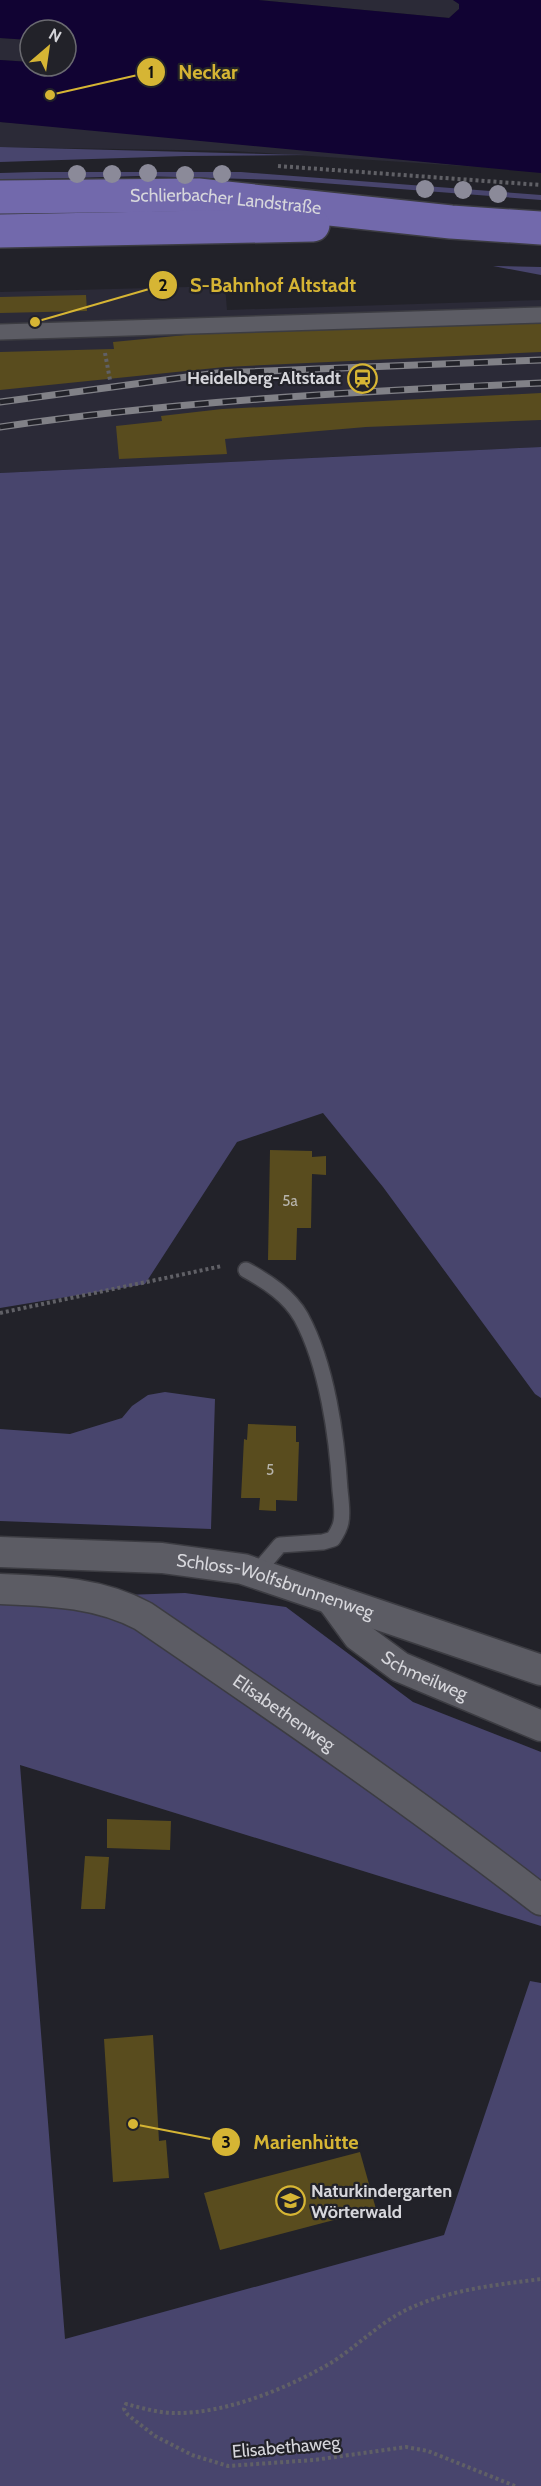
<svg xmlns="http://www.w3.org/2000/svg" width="541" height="2486" font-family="Cabin,sans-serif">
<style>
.built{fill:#2b2a37}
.green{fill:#48456d}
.water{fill:#110333}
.building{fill:#594c1e}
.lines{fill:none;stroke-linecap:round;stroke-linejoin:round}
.service-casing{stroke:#3c3c42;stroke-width:18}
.minor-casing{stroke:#3c3c42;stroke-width:33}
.primary-casing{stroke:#3c3c42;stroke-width:36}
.path{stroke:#606066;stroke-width:4;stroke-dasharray:3 3;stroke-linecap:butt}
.service{stroke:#5c5c64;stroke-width:15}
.minor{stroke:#5c5c64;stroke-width:30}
.primary{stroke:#7269ac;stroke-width:33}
.rail-casing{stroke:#818187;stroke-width:7}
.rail{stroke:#222229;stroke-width:4.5;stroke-dasharray:14;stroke-linecap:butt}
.tree{fill:#8b8a99}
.labels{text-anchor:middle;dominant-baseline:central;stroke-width:4.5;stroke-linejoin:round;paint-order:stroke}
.number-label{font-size:15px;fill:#b7b4ac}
.street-label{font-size:18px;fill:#d6d6db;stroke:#222229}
.poi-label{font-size:18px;font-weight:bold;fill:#d6d6db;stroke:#222229;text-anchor:end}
.leader{fill:none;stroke:#d6b534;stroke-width:2}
.callout-dot{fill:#d6b534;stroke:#222229;stroke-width:2}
.mark-label{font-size:18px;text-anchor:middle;font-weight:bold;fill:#111}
.callout-label{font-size:20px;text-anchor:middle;font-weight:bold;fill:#d6b534;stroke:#222229;stroke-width:4.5;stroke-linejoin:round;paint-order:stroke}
</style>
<rect width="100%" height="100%" fill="#222229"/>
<g class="built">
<polygon points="258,0 453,0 459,4 459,9 449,18"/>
<polygon points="0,38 30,40 30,62 0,60"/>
<polygon points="0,122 87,128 479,167 233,151 0,147"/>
<polygon points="225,286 227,310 541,300 541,447 0,473 0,292"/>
</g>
<g class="green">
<polygon points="0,147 306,155 185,156 0,162"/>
<polygon points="35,172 241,172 541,195 541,200 283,180 140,176 0,180 0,173"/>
<polygon points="493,266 541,267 541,275"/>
<polygon points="541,447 541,1398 535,1394 383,1187 323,1113 237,1142 145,1284 0,1308 0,473"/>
<polygon points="165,1392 215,1399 211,1529 0,1521 0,1429 70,1434 122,1418 132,1406 148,1395"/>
<polygon points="185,1593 286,1607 413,1702 541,1752 541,1926 20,1765 65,2339 444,2235 530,1981 541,1983 541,2486 0,2486 0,1599"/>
</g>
<polygon class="water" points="0,0 258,0 449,18 459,9 459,4 453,0 541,0 541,173 0,122 0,60 30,62 30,66 66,66 73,53 66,45 66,30 30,30 30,40 0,38"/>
<g class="building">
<polygon points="86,295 87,311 0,313 0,297"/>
<polygon points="541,321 541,352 225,367 0,390 0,352 114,349 113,342 217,332"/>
<polygon points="541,393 541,420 366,427 225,439 227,454 119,459 116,426 162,421 161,416 222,409"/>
<polygon points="270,1150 312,1151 312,1157 326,1156 326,1175 312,1174 311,1228 297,1228 296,1260 268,1260"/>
<polygon points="248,1424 296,1426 296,1442 299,1442 297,1501 276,1500 276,1511 259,1510 260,1498 241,1498 244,1439 247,1440"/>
<polygon points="107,1819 171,1821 170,1850 107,1848"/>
<polygon points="85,1856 109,1857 105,1909 81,1909"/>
<polygon points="153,2035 159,2141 166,2140 169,2178 113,2182 104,2039"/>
<polygon points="360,2152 376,2209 220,2250 204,2193"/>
</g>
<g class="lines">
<defs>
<g id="service">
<polyline points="0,332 541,315"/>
<path d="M246,1270C268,1282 289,1296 301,1317C327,1365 337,1437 340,1490C341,1500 343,1513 341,1522C340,1528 337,1533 333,1539L323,1542L280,1545L257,1572"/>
</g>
<g id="minor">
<path id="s1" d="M0,1552L162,1558L243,1569L541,1670"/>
<path id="s2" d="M0,1589C50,1591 98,1592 143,1616C278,1708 412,1800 541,1900"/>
<path id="s3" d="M331,1599L358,1636L400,1667L541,1726"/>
</g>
<g id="primary">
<path id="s4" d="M0,197L198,195L451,222L541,228"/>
<polyline points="0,231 313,225"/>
</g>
</defs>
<use href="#service" class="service-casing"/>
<use href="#minor" class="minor-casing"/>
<use href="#primary" class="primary-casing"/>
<g class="path">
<polyline points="278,166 541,185"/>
<polyline points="105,353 110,380"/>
<polyline points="0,1313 222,1266"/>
<path d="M515,2486L428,2451L406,2447L314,2460L228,2466L192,2455L155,2436L128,2415L124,2409L126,2404C142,2408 159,2413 175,2413C226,2414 291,2387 334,2361C358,2345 379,2324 404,2311C446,2290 495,2285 541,2279"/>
</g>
<use href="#service" class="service"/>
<use href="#minor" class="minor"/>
<use href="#primary" class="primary"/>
<defs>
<g id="rail">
<polyline points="0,402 217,373 541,360"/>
<path d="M0,427C180,401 360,391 541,383"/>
</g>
</defs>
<use href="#rail" class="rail-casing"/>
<use href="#rail" class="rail"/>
</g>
<g class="tree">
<circle cx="148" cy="173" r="9"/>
<circle cx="77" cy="174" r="9"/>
<circle cx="112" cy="174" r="9"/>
<circle cx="222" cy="174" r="9"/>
<circle cx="185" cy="175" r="9"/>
<circle cx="425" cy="189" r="9"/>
<circle cx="463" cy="190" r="9"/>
<circle cx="498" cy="194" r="9"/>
</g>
<defs>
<symbol id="station-ring" viewBox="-11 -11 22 22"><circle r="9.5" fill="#222229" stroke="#d6b534" stroke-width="1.5"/><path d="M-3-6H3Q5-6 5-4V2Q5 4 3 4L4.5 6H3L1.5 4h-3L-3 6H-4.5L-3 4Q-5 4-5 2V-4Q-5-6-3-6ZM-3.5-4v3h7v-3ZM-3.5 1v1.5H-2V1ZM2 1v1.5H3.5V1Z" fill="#d6b534"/></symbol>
<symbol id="school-ring" viewBox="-11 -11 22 22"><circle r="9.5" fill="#222229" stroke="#d6b534" stroke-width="1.5"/><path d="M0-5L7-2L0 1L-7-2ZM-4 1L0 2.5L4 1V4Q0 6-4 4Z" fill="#d6b534"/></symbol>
</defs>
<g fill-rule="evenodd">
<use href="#station-ring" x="346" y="362" width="33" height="33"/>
<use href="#school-ring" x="274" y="2184" width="33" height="33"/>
</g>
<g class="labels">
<g class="number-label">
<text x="290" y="1201">5a</text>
<text x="270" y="1470">5</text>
</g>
<g class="street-label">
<text stroke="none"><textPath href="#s4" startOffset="226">Schlierbacher Landstraße</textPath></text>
<text stroke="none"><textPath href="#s1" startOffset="279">Schloss-Wolfsbrunnenweg</textPath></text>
<text stroke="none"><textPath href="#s3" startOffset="124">Schmeilweg</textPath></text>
<text stroke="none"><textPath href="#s2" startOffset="318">Elisabethenweg</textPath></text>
<text transform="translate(286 2447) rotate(-5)">Elisabethaweg</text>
</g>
<g class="poi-label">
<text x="341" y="378">Heidelberg-Altstadt</text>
<text x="311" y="2191" text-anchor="start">Naturkindergarten<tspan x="311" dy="21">Wörterwald</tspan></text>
</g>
</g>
<path class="leader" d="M50 95L151 72M35 322L163 285M133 2124L226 2142"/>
<g class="callout-dot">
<circle cx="50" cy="95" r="6"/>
<circle cx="35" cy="322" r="6"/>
<circle cx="133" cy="2124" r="6"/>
<circle cx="151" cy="72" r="15"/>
<circle cx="163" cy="285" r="15"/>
<circle cx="226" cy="2142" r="15"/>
</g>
<g class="mark-label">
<text x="151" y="78">1</text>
<text x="163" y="291">2</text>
<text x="226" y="2148">3</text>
</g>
<g class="callout-label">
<text x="208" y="79">Neckar</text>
<text x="273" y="292">S-Bahnhof Altstadt</text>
<text x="306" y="2149">Marienhütte</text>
</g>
<g transform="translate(48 48) rotate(29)"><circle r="28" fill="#222229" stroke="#6a6a70" stroke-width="1.5"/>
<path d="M0-4.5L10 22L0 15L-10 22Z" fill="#d6b534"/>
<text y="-9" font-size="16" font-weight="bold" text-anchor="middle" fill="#d6d6db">N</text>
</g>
</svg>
